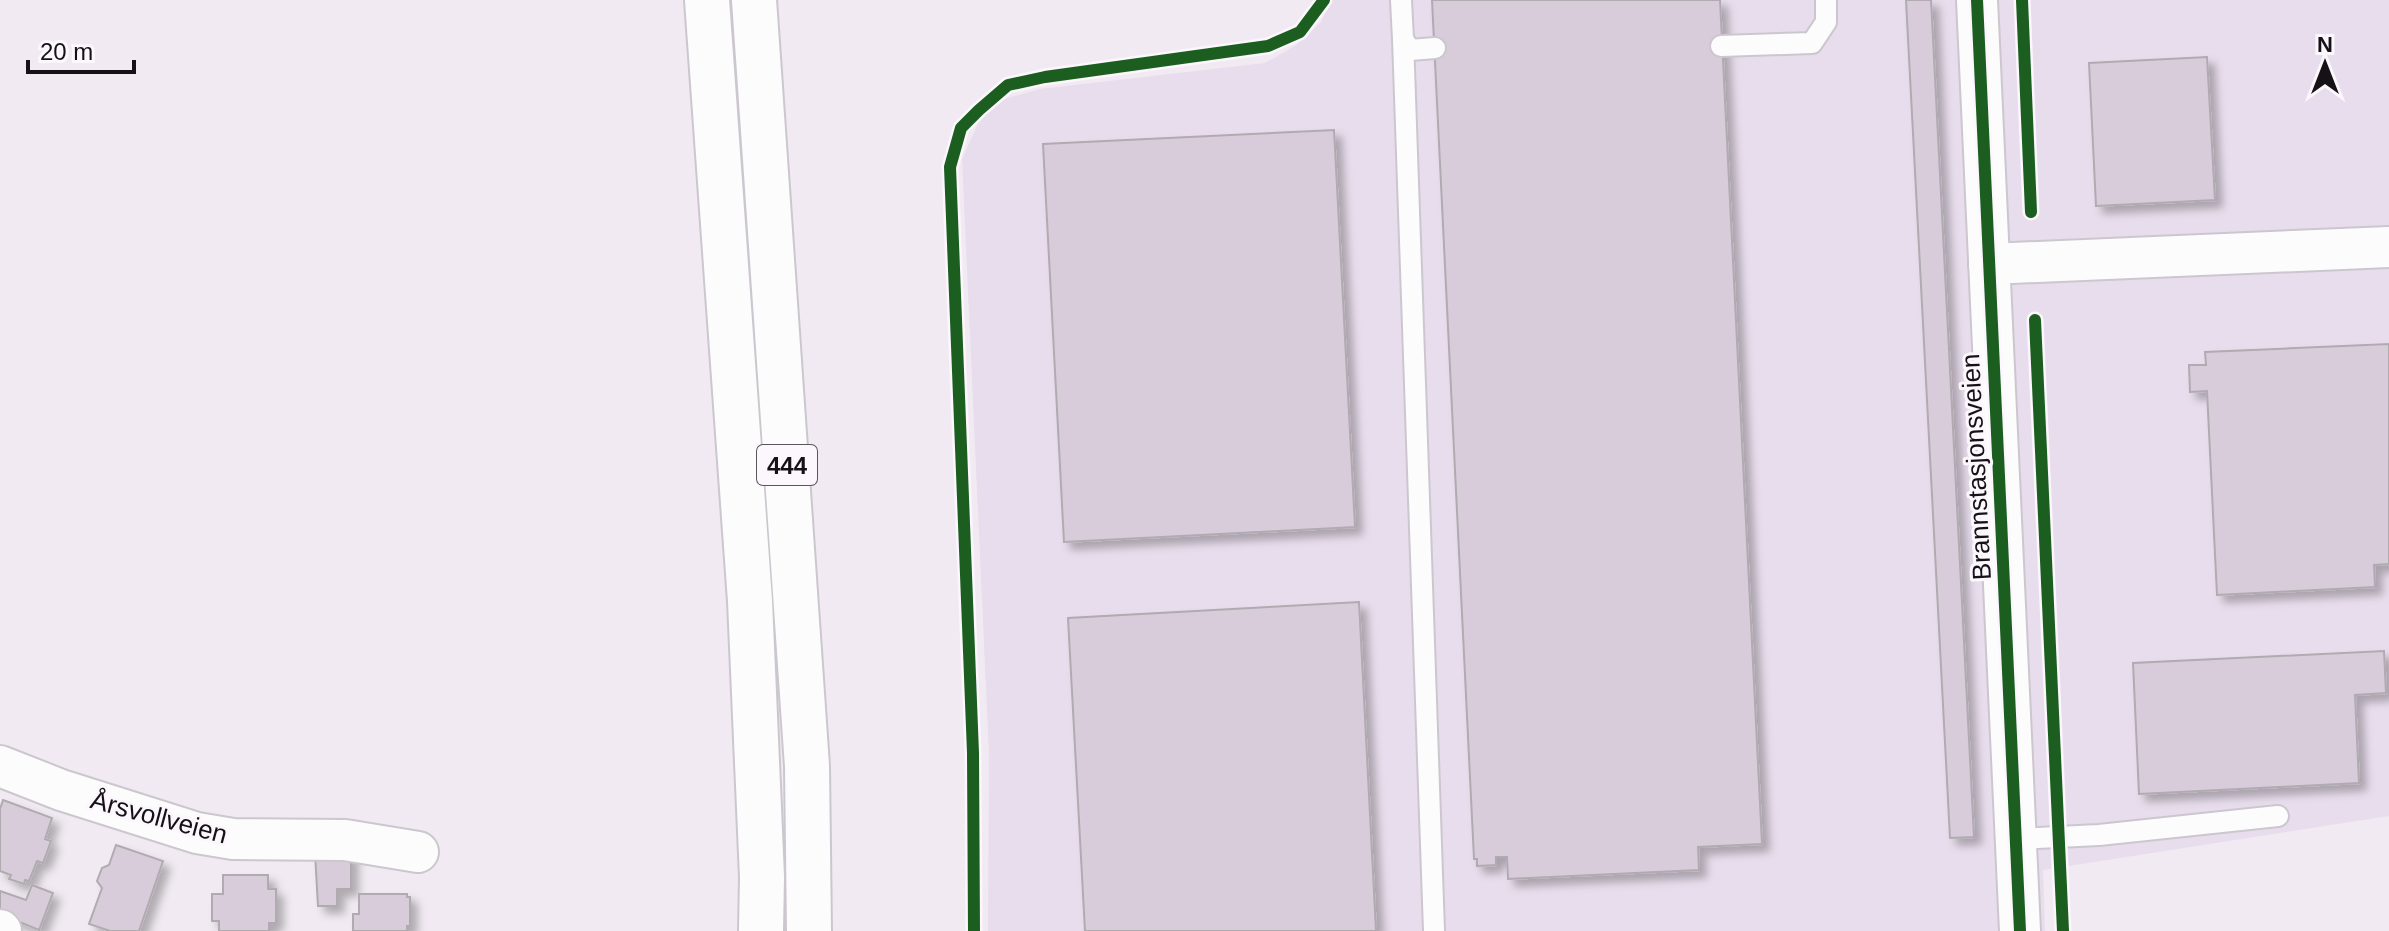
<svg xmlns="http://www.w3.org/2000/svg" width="2389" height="931" font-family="Helvetica,sans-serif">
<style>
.built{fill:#e8ddec}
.building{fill:#d8ccdb;stroke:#b0abb1;stroke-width:2;filter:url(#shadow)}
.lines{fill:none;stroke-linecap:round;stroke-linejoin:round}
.lane-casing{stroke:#ccc7ce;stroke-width:24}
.street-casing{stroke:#ccc7ce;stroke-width:44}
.highway-casing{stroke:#ccc7ce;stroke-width:48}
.lane{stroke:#fdfcfd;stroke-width:20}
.street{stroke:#fdfcfd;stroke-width:40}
.highway{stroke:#fdfcfd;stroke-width:44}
.cycleway-casing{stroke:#fbf7fd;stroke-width:17}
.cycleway{stroke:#1b5e20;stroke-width:12}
.labels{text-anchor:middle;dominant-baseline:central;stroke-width:6;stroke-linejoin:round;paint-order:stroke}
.shield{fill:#fbf7fd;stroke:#5a565c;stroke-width:2}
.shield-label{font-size:24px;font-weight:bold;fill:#151117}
.street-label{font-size:26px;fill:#151117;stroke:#fbf7fd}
</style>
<defs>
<filter id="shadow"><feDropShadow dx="7" dy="7" stdDeviation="4" flood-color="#0004"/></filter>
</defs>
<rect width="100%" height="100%" fill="#f1eaf2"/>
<polygon class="built" points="1330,0 2389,0 2389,816 2043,870 2045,931 988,931 989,753 962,159 981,117 1004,99 1040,89 1265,63 1295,46 1321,22"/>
<g class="building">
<polygon points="1432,0 1720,0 1762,844 1698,847 1699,870 1508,879 1507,857 1496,857 1496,865 1477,866 1477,859 1474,859"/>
<polygon points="1906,0 1931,0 1974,837 1950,838"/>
<polygon points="2207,57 2215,200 2096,206 2089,63"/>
<polygon points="1334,130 1355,527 1064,542 1043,144"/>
<polygon points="2389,344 2389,564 2374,565 2375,587 2217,595 2207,391 2190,392 2189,365 2206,365 2205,352"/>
<polygon points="1359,602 1376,931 1085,931 1068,618"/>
<polygon points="2384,651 2386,693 2355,695 2359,783 2139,794 2133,663"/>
<polygon points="3,800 52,818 45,839 51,841 43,863 37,861 29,881 25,880 24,884 9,879 11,875 0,871 0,809"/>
<polygon points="116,845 163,861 139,931 110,931 89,924 102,888 97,881 102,868 109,865"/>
<polygon points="351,851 351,889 337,889 337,906 318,906 315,853"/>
<polygon points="223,875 268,875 268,889 276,889 276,923 269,923 269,931 219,931 219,921 212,921 212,894 223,894"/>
<polygon points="32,885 53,893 39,930 0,914 0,891 26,900"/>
<polygon points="359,894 407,894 407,897 410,897 410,926 407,926 407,931 353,931 353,914 359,914"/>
</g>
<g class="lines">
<defs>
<g id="lane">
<polyline points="1401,0 1403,39 1410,50 1435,48"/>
<polyline points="1403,39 1434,931"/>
<polyline points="1721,46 1812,43 1826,22 1826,0"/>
<polyline points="2016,839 2099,835 2278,816"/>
</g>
<g id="street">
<polyline points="1977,0 2020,931"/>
<polyline points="1989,264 2389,247"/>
<polyline points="0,766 61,790 197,833 233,839 345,840 418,852"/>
<polyline points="0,930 1,931"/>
</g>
<g id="highway">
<polyline points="707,0 750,601 762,877 761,931"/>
<polyline points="754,0 807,766 809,931"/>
</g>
</defs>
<use href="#lane" class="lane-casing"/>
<use href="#street" class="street-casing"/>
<use href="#highway" class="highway-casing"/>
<use href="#lane" class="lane"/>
<use href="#street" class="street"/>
<use href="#highway" class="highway"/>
<defs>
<g id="cycleway">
<polyline points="1977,0 2020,931"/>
<polyline points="2022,0 2031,212"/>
<polyline points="2035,320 2063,931"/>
<polyline points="974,931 973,753 950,167 961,128 979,110 1008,85 1045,77 1268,46 1300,32 1324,0"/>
</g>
</defs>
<use href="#cycleway" class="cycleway-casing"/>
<use href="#cycleway" class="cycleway"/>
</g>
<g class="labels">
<rect class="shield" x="757" y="445" width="60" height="40" rx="6"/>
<g class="shield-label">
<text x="787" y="465">444</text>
</g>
<g class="street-label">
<text transform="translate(1976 467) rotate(-93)">Brannstasjonsveien</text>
<text transform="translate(159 817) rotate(15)">Årsvollveien</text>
</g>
</g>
<g transform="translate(2325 64)" stroke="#fbf7fd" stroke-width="6" paint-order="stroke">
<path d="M0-6L14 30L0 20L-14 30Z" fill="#151117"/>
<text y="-12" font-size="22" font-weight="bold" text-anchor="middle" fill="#151117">N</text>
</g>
<path d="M28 60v12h106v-12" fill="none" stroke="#151117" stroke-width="4"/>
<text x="40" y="60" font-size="24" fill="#151117" stroke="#fbf7fd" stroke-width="6" paint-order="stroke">20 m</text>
</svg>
